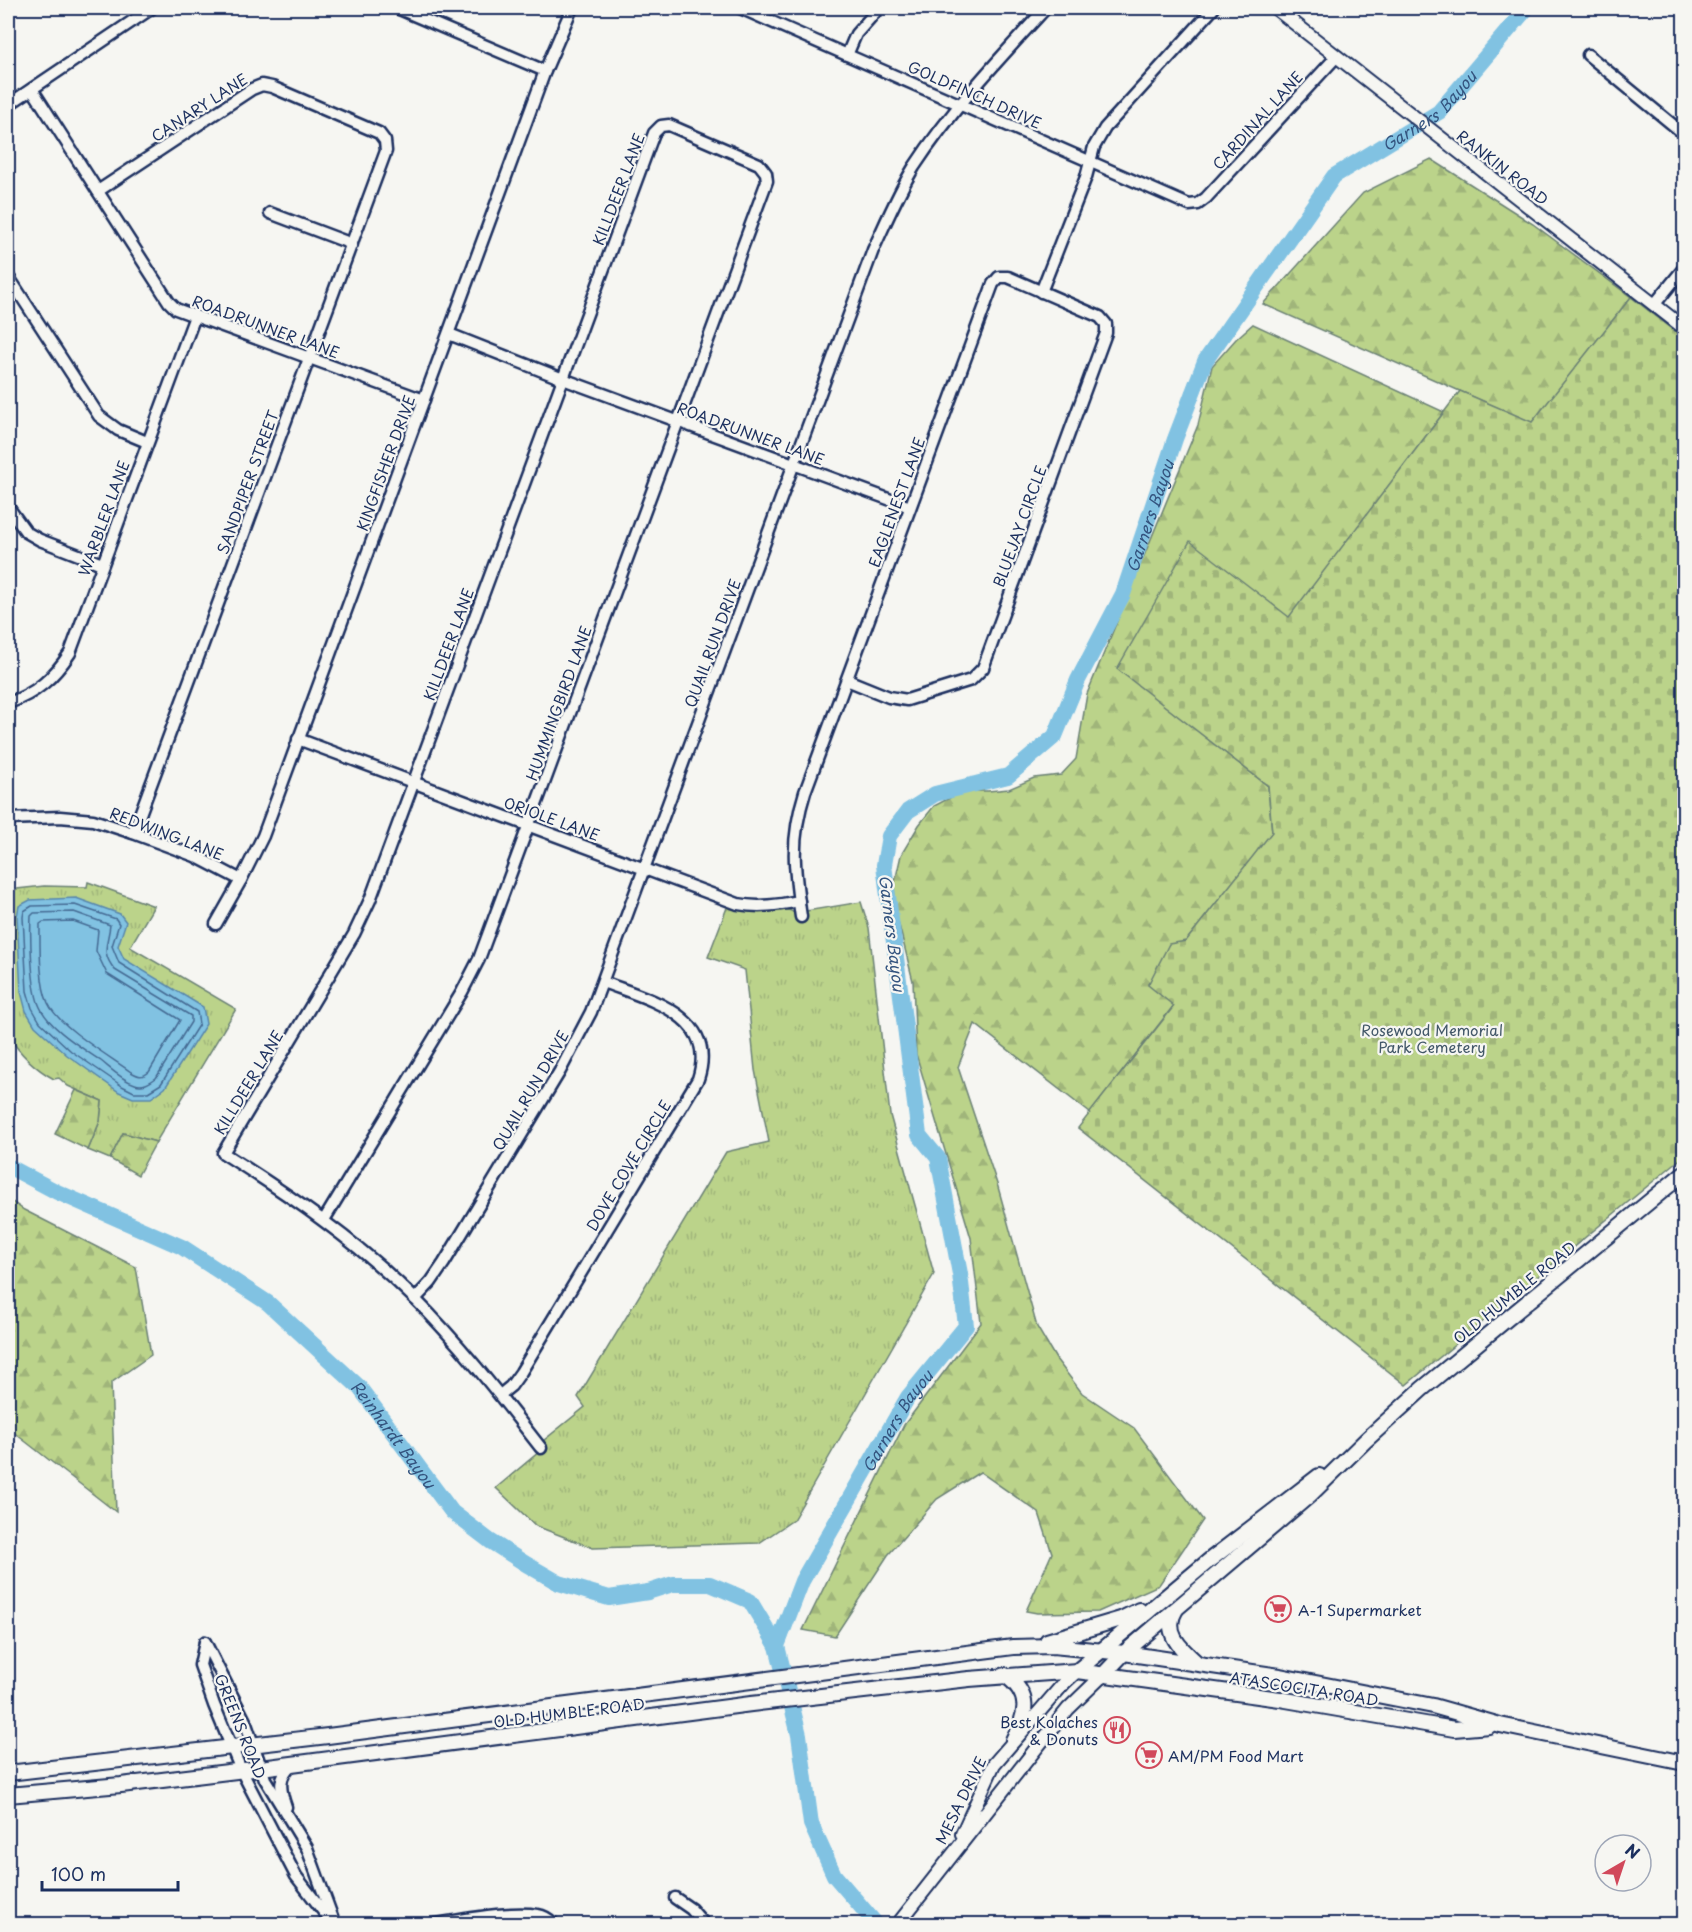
<svg xmlns="http://www.w3.org/2000/svg" width="1692" height="1932" font-family="'Playpen Sans',sans-serif">
<style>
.grass{fill:url(#grass-tufts);stroke:#6b8174;stroke-width:1.5}
.forest{fill:url(#forest-firs);stroke:#6b8174;stroke-width:1.5}
.cemetery{fill:url(#cemetery-stones);stroke:#6b8174;stroke-width:1.5}
.water{fill:#81c2e2;stroke:#5887ad;stroke-width:1.5}
.lines{fill:none;stroke-linecap:round;stroke-linejoin:round}
.shore{stroke:#446a93;stroke-width:1.5}
.river{stroke:#81c2e2;stroke-width:16}
.minor-casing{stroke:#1b2f5e;stroke-width:15}
.tertiary-casing{stroke:#1b2f5e;stroke-width:16}
.secondary-casing{stroke:#1b2f5e;stroke-width:18}
.minor{stroke:#f6f6f2;stroke-width:10}
.tertiary{stroke:#f6f6f2;stroke-width:12}
.secondary{stroke:#f6f6f2;stroke-width:14}
.labels{text-anchor:middle;dominant-baseline:central;stroke-width:4.5;stroke-linejoin:round;paint-order:stroke}
.street-label{font-size:15px;fill:#1b2f5e;stroke:#f6f6f2}
.park-label{font-size:15px;fill:#435869;stroke:#f6f6f2}
.poi-label{font-size:15px;fill:#1b2f5e;stroke:#f6f6f2;text-anchor:start}
.water-label{font-size:16px;font-style:italic;fill:#34547f;stroke:#f6f6f2}
</style>
<defs>
<pattern id="grass-tufts" width="24" height="20" patternUnits="userSpaceOnUse" patternTransform="scale(1.5)"><rect width="24" height="20" fill="#bbd38a"/><path d="M3 7l-1-3M5 7V3M7 7l1-3M15 17l-1-3M17 17v-4M19 17l1-3" fill="none" stroke="#a0b57a"/></pattern>
<pattern id="forest-firs" width="22" height="20" patternUnits="userSpaceOnUse" patternTransform="scale(1.5)"><rect width="22" height="20" fill="#bbd38a"/><path d="M5 1l3.5 6h-7zM16 11l3.5 6h-7z" fill="#a0b57a"/></pattern>
<pattern id="cemetery-stones" width="16" height="16" patternUnits="userSpaceOnUse" patternTransform="scale(1.5)"><rect width="16" height="16" fill="#bbd38a"/><path d="M2 7V4a2 2 0 0 1 4 0v3zM10 15v-3a2 2 0 0 1 4 0v3z" fill="#a0b57a"/></pattern>
</defs>
<rect width="100%" height="100%" fill="#f6f6f2"/>
<filter id="ink" filterUnits="userSpaceOnUse"><feTurbulence type="fractalNoise" baseFrequency=".0167" numOctaves="2"/><feDisplacementMap in="SourceGraphic" scale="12" xChannelSelector="R" yChannelSelector="G"/><feConvolveMatrix kernelMatrix="1 2 1 2 8 2 1 2 1" color-interpolation-filters="sRGB"/></filter>
<g filter="url(#ink)">
<g class="grass">
<path d="M88,882L154,906L130,947L236,1009L156,1142L123,1133L110,1159L88,1150L100,1121L102,1101L68,1086L59,1078L54,1079C34,1068 20,1054 8,1035L10,1025L8,1016V890L44,886L87,887Z"/>
<path d="M861,902L869,928L890,1115L934,1274L793,1520L759,1543L593,1548L536,1526L496,1488L546,1446L543,1441L585,1407L578,1397L726,1152L769,1142L755,1070L745,970L708,957L728,905C739,908 750,911 761,912C772,912 785,905 794,913Z"/>
</g>
<g class="forest">
<polygon points="1431,159 1533,224 1631,297 1532,423 1263,304 1363,193"/>
<polygon points="1253,324 1444,412 1289,618 1117,668 1268,786 1272,833 1186,941 1148,984 1174,1005 1090,1113 975,1024 958,1067 998,1187 1037,1327 1056,1359 1082,1393 1134,1428 1203,1520 1159,1585 1098,1612 1037,1613 1026,1611 1052,1553 1039,1513 980,1472 937,1499 888,1555 835,1636 803,1630 904,1425 981,1323 971,1238 916,1054 913,981 896,913 894,886 901,855 919,825 934,806 963,791 988,791 1009,789 1034,778 1061,775 1076,759 1087,694 1198,425 1212,366 1236,339"/>
<polygon points="76,1090 102,1101 100,1121 88,1150 55,1134"/>
<polygon points="123,1133 156,1142 138,1175 110,1159"/>
<polygon points="8,1199 24,1210 136,1267 151,1355 111,1383 116,1512 8,1428"/>
</g>
<polygon class="cemetery" points="1631,297 1684,338 1684,1156 1406,1385 1078,1128 1174,1006 1148,985 1169,944 1186,941 1272,832 1268,786 1117,669 1190,541 1289,617 1460,391 1532,422"/>
<polygon class="water" points="76,898 120,914 126,922 118,946 124,959 203,1007 206,1024 165,1088 151,1098 133,1098 119,1092 67,1055 35,1026 26,1011 21,992 17,916 19,906 30,900"/>
<g class="lines">
<g class="shore">
<polygon points="75,905 116,919 119,924 112,946 119,963 197,1012 199,1024 161,1084 148,1092 134,1092 122,1086 71,1051 40,1022 32,1008 27,991 23,917 24,911 32,906"/>
<path d="M74,912L110,925C108,944 100,952 115,970L191,1016V1022L156,1078C149,1083 143,1087 135,1084C122,1080 111,1069 101,1061C81,1047 50,1029 40,1007C31,989 30,936 31,916L34,913Z"/>
<path d="M73,921L98,930L96,951L107,974L180,1020L149,1072C142,1078 138,1076 131,1072C109,1056 59,1027 48,1003C39,984 40,946 40,924L43,922Z"/>
</g>
<g class="river">
<path id="s1" d="M8,1166L57,1192L182,1247L268,1303L359,1387L452,1512L490,1541L526,1564L559,1583L609,1598L648,1592L673,1584H710L750,1601L777,1646"/>
<path id="s2" d="M876,1924L834,1875L811,1824L799,1735L777,1646L802,1581L908,1397L966,1326L960,1274L938,1158L919,1135L884,865L889,836L908,811L935,794L1008,776L1055,736L1078,680L1123,594L1175,439L1205,361L1334,176L1439,112L1527,8"/>
</g>
<defs>
<g id="minor">
<polyline points="397,8 545,71"/>
<polyline points="740,8 1189,205 1198,204 1206,198 1337,56"/>
<polyline points="847,55 856,34 879,8"/>
<polyline points="1588,55 1684,134"/>
<polyline points="32,89 169,302 176,309 424,400"/>
<polyline points="8,105 152,8"/>
<polyline points="98,191 252,89 262,85 272,87 379,133 385,141 386,151 133,833"/>
<polyline points="270,213 352,244"/>
<polyline points="8,276 99,416 118,430 147,442"/>
<polyline points="1041,292 1086,177 1094,147 1105,128 1214,8"/>
<polyline points="1654,305 1684,268"/>
<polyline points="449,334 563,379 910,507"/>
<polyline points="8,507 26,532 40,540 102,564"/>
<path d="M8,703C36,694 54,677 70,653L195,316"/>
<path d="M298,739L738,904C759,908 778,905 799,901"/>
<polyline points="8,819 60,817 93,820 133,833 195,856 241,880"/>
<path d="M801,917C794,868 790,840 805,792L993,284L999,277H1008L1100,317L1106,324V333L983,668L971,680L907,700L889,697L847,680"/>
<polyline points="216,924 241,880 263,836 545,71 572,8"/>
<path d="M324,1220L462,992L479,959L767,181L766,173L759,164L669,125L661,126L654,133L370,900L354,934L223,1153C291,1196 357,1241 415,1299C461,1345 501,1397 541,1448"/>
<path d="M415,1299L431,1282L444,1263L560,1071L591,1012L873,250C886,222 898,193 914,167C952,109 999,59 1046,8"/>
<path d="M500,1395L511,1386L521,1372L698,1079C719,1015 647,999 603,982"/>
<polyline points="205,1642 200,1665 214,1705 241,1770 296,1876 333,1924"/>
<polyline points="205,1642 245,1721 265,1779 307,1848 333,1919"/>
<path d="M286,1807C280,1790 277,1776 293,1764"/>
<polyline points="675,1898 691,1909 704,1924"/>
<path d="M435,1924C462,1920 512,1910 538,1915C545,1916 549,1919 554,1924"/>
</g>
<g id="tertiary">
<polyline points="1275,8 1684,328"/>
<polyline points="962,1834 994,1764 1065,1682 1077,1671"/>
<polyline points="898,1924 1038,1746 1068,1709 1102,1676"/>
</g>
<g id="secondary">
<path d="M1176,1609C1162,1632 1180,1648 1197,1663"/>
<polyline points="1047,1641 1121,1619 1139,1610"/>
<polyline points="1077,1671 1211,1559 1319,1476"/>
<path d="M1005,1675C1032,1695 1027,1714 1013,1740"/>
<polyline points="1102,1676 1124,1653 1310,1495 1366,1440 1422,1389 1684,1173"/>
<polyline points="8,1773 328,1736 1013,1647 1053,1646 1124,1653 1280,1676 1433,1706 1500,1725 1684,1763"/>
<polyline points="8,1795 121,1785 261,1768 751,1704 969,1679 1077,1671 1280,1699 1454,1729 1489,1726"/>
</g>
</defs>
<use href="#minor" class="minor-casing"/>
<use href="#tertiary" class="tertiary-casing"/>
<use href="#secondary" class="secondary-casing"/>
<use href="#minor" class="minor"/>
<use href="#tertiary" class="tertiary"/>
<use href="#secondary" class="secondary"/>
</g>
</g>
<defs>
<symbol id="supermarket-ring" viewBox="-11 -11 22 22"><circle r="9.5" fill="#f6f6f2" stroke="#d1495b" stroke-width="1.5"/><path d="M-6-5.5h2.5l.6 2H6L4.5 2H-2.5L-4.4-4H-6ZM-1.5 3.2a1.3 1.3 0 1 0 .1 0ZM3 3.2a1.3 1.3 0 1 0 .1 0Z" fill="#d1495b"/></symbol>
<symbol id="restaurant-ring" viewBox="-11 -11 22 22"><circle r="9.5" fill="#f6f6f2" stroke="#d1495b" stroke-width="1.5"/><path d="M-5-6h1v4h1v-4h1v4h1v-4h1v5L-1.5 .5V6h-2V.5L-5-1ZM5-6V6H3V1.5H1.5Q1.5-4 5-6Z" fill="#d1495b"/></symbol>
</defs>
<g fill-rule="evenodd">
<use href="#supermarket-ring" x="1263" y="1594" width="30" height="30"/>
<use href="#restaurant-ring" x="1102" y="1715" width="30" height="30"/>
<use href="#supermarket-ring" x="1134" y="1740" width="30" height="30"/>
</g>
<g class="labels">
<g class="street-label">
<text transform="translate(975 94) rotate(24)">GOLDFINCH DRIVE</text>
<text transform="translate(199 107) rotate(-33)">CANARY LANE</text>
<text transform="translate(1257 120) rotate(-48)">CARDINAL LANE</text>
<text transform="translate(1503 167) rotate(38)">RANKIN ROAD</text>
<text transform="translate(618 189) rotate(-69)">KILLDEER LANE</text>
<text transform="translate(266 326) rotate(20)">ROADRUNNER LANE</text>
<text transform="translate(751 433) rotate(20)">ROADRUNNER LANE</text>
<text transform="translate(385 463) rotate(-70)">KINGFISHER DRIVE</text>
<text transform="translate(247 482) rotate(-70)">SANDPIPER STREET</text>
<text transform="translate(896 502) rotate(-70)">EAGLENEST LANE</text>
<text transform="translate(103 518) rotate(-70)">WARBLER LANE</text>
<text transform="translate(1019 526) rotate(-70)">BLUEJAY CIRCLE</text>
<text transform="translate(712 643) rotate(-70)">QUAIL RUN DRIVE</text>
<text transform="translate(448 644) rotate(-70)">KILLDEER LANE</text>
<text transform="translate(558 703) rotate(-70)">HUMMINGBIRD LANE</text>
<text transform="translate(552 818) rotate(20)">ORIOLE LANE</text>
<text transform="translate(167 833) rotate(21)">REDWING LANE</text>
<text transform="translate(248 1082) rotate(-59)">KILLDEER LANE</text>
<text transform="translate(530 1090) rotate(-60)">QUAIL RUN DRIVE</text>
<text transform="translate(628 1165) rotate(-59)">DOVE COVE CIRCLE</text>
<text transform="translate(1514 1292) rotate(-39)">OLD HUMBLE ROAD</text>
<text transform="translate(1304 1688) rotate(9)">ATASCOCITA ROAD</text>
<text transform="translate(569 1712) rotate(-7)">OLD HUMBLE ROAD</text>
<text transform="translate(241 1726) rotate(68)">GREENS ROAD</text>
<text transform="translate(960 1800) rotate(-64)">MESA DRIVE</text>
</g>
<g class="park-label">
<text x="1432" y="1029">Rosewood Memorial<tspan x="1432" dy="17">Park Cemetery</tspan></text>
</g>
<g class="poi-label">
<text x="1298" y="1609">A-1 Supermarket</text>
<text x="1098" y="1721" text-anchor="end">Best Kolaches<tspan x="1098" dy="17">&amp; Donuts</tspan></text>
<text x="1168" y="1755">AM/PM Food Mart</text>
</g>
<g class="water-label">
<text stroke="none"><textPath href="#s2" startOffset="2124">Garners Bayou</textPath></text>
<text stroke="none"><textPath href="#s2" startOffset="1618">Garners Bayou</textPath></text>
<text transform="translate(893 933) rotate(83)">Garners Bayou</text>
<text stroke="none"><textPath href="#s2" startOffset="558">Garners Bayou</textPath></text>
<text stroke="none"><textPath href="#s1" startOffset="477">Reinhardt Bayou</textPath></text>
</g>
</g>
<rect width="1692" height="1932" fill="none" stroke="#f6f6f2" stroke-width="30"/>
<rect x="15" y="15" width="1662" height="1902" fill="none" stroke="#1b2f5e" stroke-width="2" filter="url(#ink)"/>
<g transform="translate(1623 1863) rotate(39)"><circle r="28" fill="#f6f6f2" stroke="#9ea6b7" stroke-width="1.5"/>
<path d="M0-4.5L10 22L0 15L-10 22Z" fill="#d1495b"/>
<text y="-9" font-size="16" font-weight="bold" text-anchor="middle" fill="#1b2f5e">N</text>
</g>
<path d="M42 1881v9h136v-9" fill="none" stroke="#1b2f5e" stroke-width="3"/>
<text x="51" y="1881" font-size="18" fill="#1b2f5e" stroke="#f6f6f2" stroke-width="4.5" paint-order="stroke">100 m</text>
</svg>
